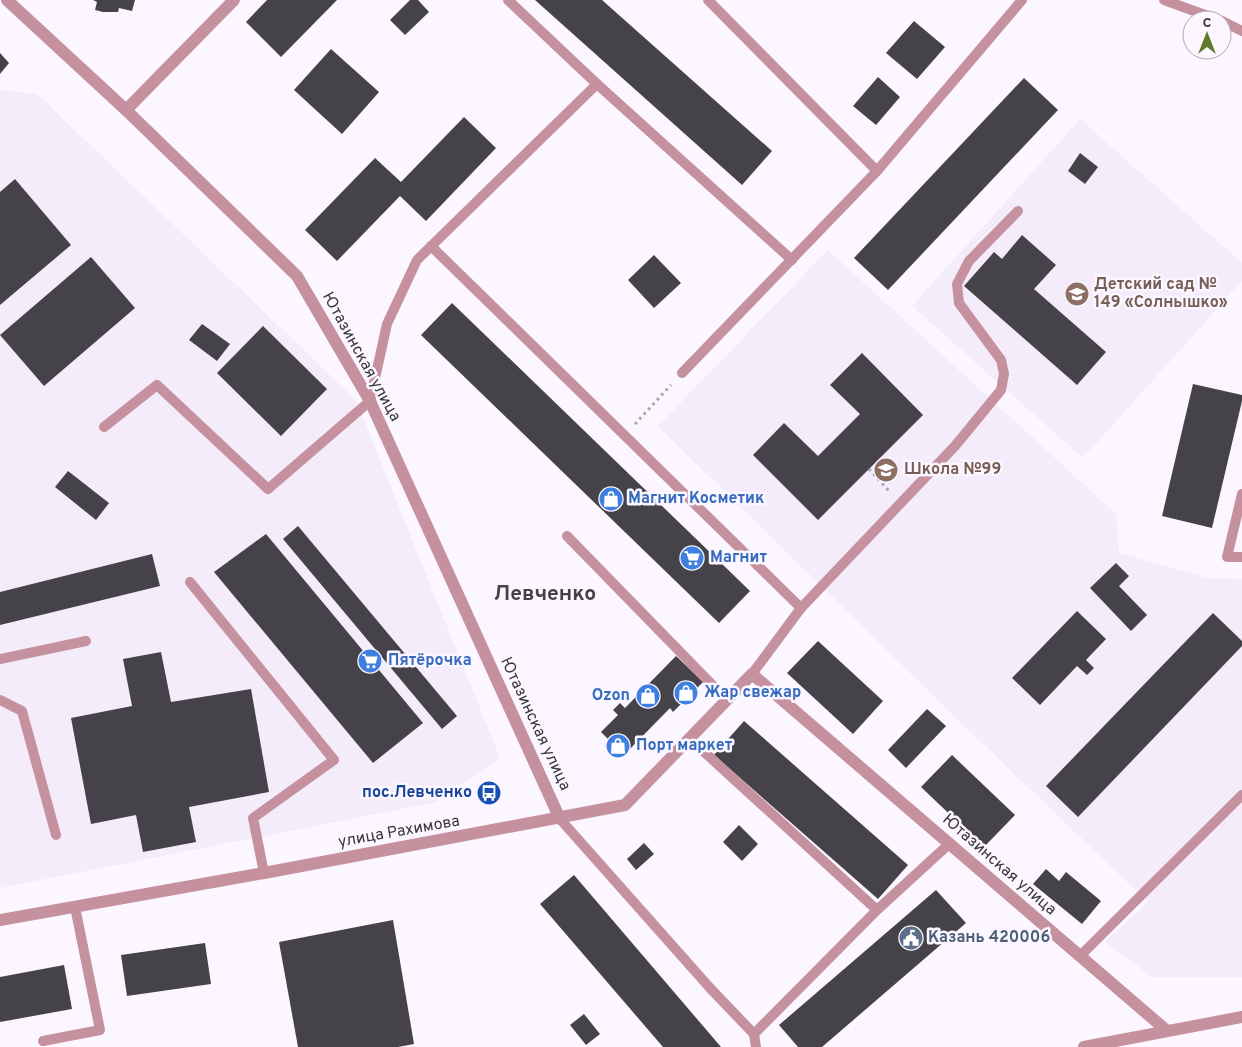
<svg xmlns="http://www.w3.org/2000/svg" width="1242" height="1047" font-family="Overpass,sans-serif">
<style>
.built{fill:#f4ebfb}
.building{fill:#464249}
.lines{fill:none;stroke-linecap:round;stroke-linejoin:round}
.path{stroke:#a5a2a8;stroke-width:3;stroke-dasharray:2.5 4;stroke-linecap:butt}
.lane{stroke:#c5919f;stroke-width:10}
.street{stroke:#c5919f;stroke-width:12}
.labels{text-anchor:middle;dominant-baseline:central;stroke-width:5;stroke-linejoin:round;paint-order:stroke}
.education-label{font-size:16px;font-weight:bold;fill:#785e54;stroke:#fbf6ff;text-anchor:start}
.street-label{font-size:16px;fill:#39373a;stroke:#fbf6ff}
.shop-label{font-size:16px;font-weight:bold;fill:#366cbe;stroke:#fbf6ff;text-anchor:start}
.transit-label{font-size:16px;font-weight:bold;fill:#164399;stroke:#fbf6ff;text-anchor:end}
.service-label{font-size:16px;font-weight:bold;fill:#4e5e75;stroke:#fbf6ff;text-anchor:start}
.district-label{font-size:21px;font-weight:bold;fill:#454148;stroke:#fbf6ff}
</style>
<rect width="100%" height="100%" fill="#fbf6ff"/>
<g class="built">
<polygon points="0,90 37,94 356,400 500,758 437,802 0,888"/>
<polygon points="1080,119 1242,263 1242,281 1083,458 912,306"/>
<polygon points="828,250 1116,514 1119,553 1208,578 1242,579 1242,977 1152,977 1105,942 1148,902 956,718 658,426"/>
</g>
<g class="building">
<polygon points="93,0 135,0 132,11 119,8 118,12 103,12 95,10 97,2"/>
<polygon points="267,0 337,0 281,57 246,22"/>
<polygon points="410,0 418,0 429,12 405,35 390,20"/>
<polygon points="535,0 602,0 772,151 742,185"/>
<polygon points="914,21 945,47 917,79 886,53"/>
<polygon points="331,49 379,92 342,134 294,90"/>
<polygon points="0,53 9,63 0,74"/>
<polygon points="878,77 900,97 876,125 853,106"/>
<polygon points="1024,78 1058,110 888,290 854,258"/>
<polygon points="464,117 496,148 426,221 400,196 337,261 305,230 375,158 401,182"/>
<polygon points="1080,153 1098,167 1085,184 1068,171"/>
<polygon points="15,179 71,245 0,305 0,192"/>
<polygon points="1022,235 1056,265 1034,289 1106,352 1077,385 964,286 994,252 1002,259"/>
<polygon points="654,255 681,283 654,308 628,280"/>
<polygon points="91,257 135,308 44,386 0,335"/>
<polygon points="452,303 750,591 719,623 421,335"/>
<polygon points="202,324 230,344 217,361 189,340"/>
<polygon points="263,326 327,389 281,436 217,373"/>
<polygon points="862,353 923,415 818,520 753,455 784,423 818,456 860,414 830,385"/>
<polygon points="1193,384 1242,395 1242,401 1212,528 1162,516"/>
<polygon points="68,471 109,503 96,520 55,487"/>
<polygon points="298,526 457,716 442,729 283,539"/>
<polygon points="266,534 423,723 373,763 214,572"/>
<polygon points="152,554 160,586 0,625 0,592"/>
<polygon points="1116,563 1129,576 1119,586 1147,615 1131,631 1090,588"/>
<polygon points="1077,611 1106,639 1086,660 1094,668 1087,675 1077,666 1040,705 1012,678"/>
<polygon points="1213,613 1242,641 1242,646 1078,817 1046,786"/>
<polygon points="818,641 883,701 853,734 787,673"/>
<polygon points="161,652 171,702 251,689 269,792 189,807 196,842 143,852 136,815 91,824 71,718 132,706 123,659"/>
<polygon points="676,656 703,682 673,712 670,708 624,755 601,732 618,715 613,710 620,703 625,708"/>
<polygon points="927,709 946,726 906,768 888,750"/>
<polygon points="744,721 908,865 878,899 714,755"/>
<polygon points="952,755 1015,815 984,847 921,787"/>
<polygon points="739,825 758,844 742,861 723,842"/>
<polygon points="644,843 654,854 636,870 627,859"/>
<polygon points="1046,869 1059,881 1066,872 1101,901 1082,924 1033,884"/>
<polygon points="574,875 721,1047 663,1047 540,904"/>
<polygon points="936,890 966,923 822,1047 798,1047 779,1025"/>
<polygon points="393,920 414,1044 398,1047 298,1047 279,942"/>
<polygon points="205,943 211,984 127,996 121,955"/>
<polygon points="64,965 72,1009 0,1022 0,977"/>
<polygon points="584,1014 600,1034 586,1045 570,1025"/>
</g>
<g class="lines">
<g class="path">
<polyline points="635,424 671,385"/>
<polyline points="869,469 890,492"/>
</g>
<g class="lane">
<polyline points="508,0 597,84"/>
<polyline points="708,0 877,171"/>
<polyline points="1164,0 1219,20"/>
<polyline points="1222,21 1242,31"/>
<polyline points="431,246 801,608 752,674"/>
<polyline points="682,373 877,171 1022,0"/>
<polyline points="104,427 157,385 268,489 370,401 387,324 417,260 597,84 792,260"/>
<polyline points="1242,494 1227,557 1242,557"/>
<polyline points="567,536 727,700"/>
<polyline points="190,582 334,760 253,818 264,873"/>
<polyline points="801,608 955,446 1001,390 1004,374 1001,360 959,303 957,284 969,261 1018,211"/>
<polyline points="0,659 86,641"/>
<polyline points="0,700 22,711 56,835"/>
<polyline points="690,739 877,910"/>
<polyline points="560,819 710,988 754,1034"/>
<polyline points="1080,956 1242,795"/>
<polyline points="43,1041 100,1030 75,907"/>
<polyline points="756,1047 754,1034 877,910 949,844"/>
</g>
<g class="street">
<polyline points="7,0 126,110 297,276 370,401 560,819"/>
<polyline points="126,110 234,0"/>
<polyline points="0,920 264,873 625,805 752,674 1166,1030"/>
<polyline points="1084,1047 1242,1017"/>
</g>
</g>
<defs>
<symbol id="school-disc" viewBox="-11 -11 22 22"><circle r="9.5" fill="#8d6e63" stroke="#fbf6ff"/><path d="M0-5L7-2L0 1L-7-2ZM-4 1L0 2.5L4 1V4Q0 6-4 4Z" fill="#fff"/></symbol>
<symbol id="shop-disc" viewBox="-11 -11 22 22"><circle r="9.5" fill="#3f7fe0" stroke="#fbf6ff"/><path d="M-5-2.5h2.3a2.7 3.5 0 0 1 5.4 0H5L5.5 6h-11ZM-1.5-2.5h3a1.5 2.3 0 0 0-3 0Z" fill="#fff"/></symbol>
<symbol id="supermarket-disc" viewBox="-11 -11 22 22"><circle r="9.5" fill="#3f7fe0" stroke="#fbf6ff"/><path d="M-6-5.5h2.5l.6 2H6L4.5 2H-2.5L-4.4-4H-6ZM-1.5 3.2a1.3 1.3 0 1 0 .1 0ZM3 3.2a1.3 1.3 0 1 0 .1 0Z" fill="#fff"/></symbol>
<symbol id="bus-disc" viewBox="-11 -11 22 22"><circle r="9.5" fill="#1a4fb4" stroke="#fbf6ff"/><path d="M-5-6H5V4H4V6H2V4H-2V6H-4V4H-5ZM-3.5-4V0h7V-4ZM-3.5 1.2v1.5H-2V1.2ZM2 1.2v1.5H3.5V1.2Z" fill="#fff"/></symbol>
<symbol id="civic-disc" viewBox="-11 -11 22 22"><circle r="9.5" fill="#5c6f8a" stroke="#fbf6ff"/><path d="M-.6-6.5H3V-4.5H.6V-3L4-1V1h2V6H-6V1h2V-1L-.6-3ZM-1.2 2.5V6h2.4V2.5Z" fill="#fff"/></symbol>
</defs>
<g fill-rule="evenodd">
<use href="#school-disc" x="1063" y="280" width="28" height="28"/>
<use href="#school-disc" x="872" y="456" width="28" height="28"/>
<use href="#shop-disc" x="597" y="485" width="28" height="28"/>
<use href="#supermarket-disc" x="678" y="544" width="28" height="28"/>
<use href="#supermarket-disc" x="356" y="647" width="28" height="28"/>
<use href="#shop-disc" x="672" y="679" width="28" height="28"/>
<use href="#shop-disc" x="634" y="682" width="28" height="28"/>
<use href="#shop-disc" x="604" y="732" width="28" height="28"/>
<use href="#bus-disc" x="475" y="779" width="28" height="28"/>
<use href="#civic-disc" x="897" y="924" width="28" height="28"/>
</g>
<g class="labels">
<g class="education-label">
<text x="1094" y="285">Детский сад №<tspan x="1094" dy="18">149 «Солнышко»</tspan></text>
<text x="904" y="470">Школа №99</text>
</g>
<g class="street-label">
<text transform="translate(361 357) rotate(61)">Ютазинская улица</text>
<text transform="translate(535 724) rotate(65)">Ютазинская улица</text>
<text transform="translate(399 832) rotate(-10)">улица Рахимова</text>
<text transform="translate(999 865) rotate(41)">Ютазинская улица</text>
</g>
<g class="shop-label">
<text x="628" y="499">Магнит Косметик</text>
<text x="710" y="558">Магнит</text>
<text x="388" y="661">Пятёрочка</text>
<text x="704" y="693">Жар свежар</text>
<text x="630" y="696" text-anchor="end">Ozon</text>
<text x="636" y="746">Порт маркет</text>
</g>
<g class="transit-label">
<text x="472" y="793">пос.Левченко</text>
</g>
<g class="service-label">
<text x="928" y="938">Казань 420006</text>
</g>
<g class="district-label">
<text x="545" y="594">Левченко</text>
</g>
</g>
<g transform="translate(1207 35)"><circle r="24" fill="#fbf6ff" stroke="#adaab0"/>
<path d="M0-4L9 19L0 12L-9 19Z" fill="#617b2e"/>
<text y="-8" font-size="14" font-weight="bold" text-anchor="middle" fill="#39373a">С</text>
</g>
</svg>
